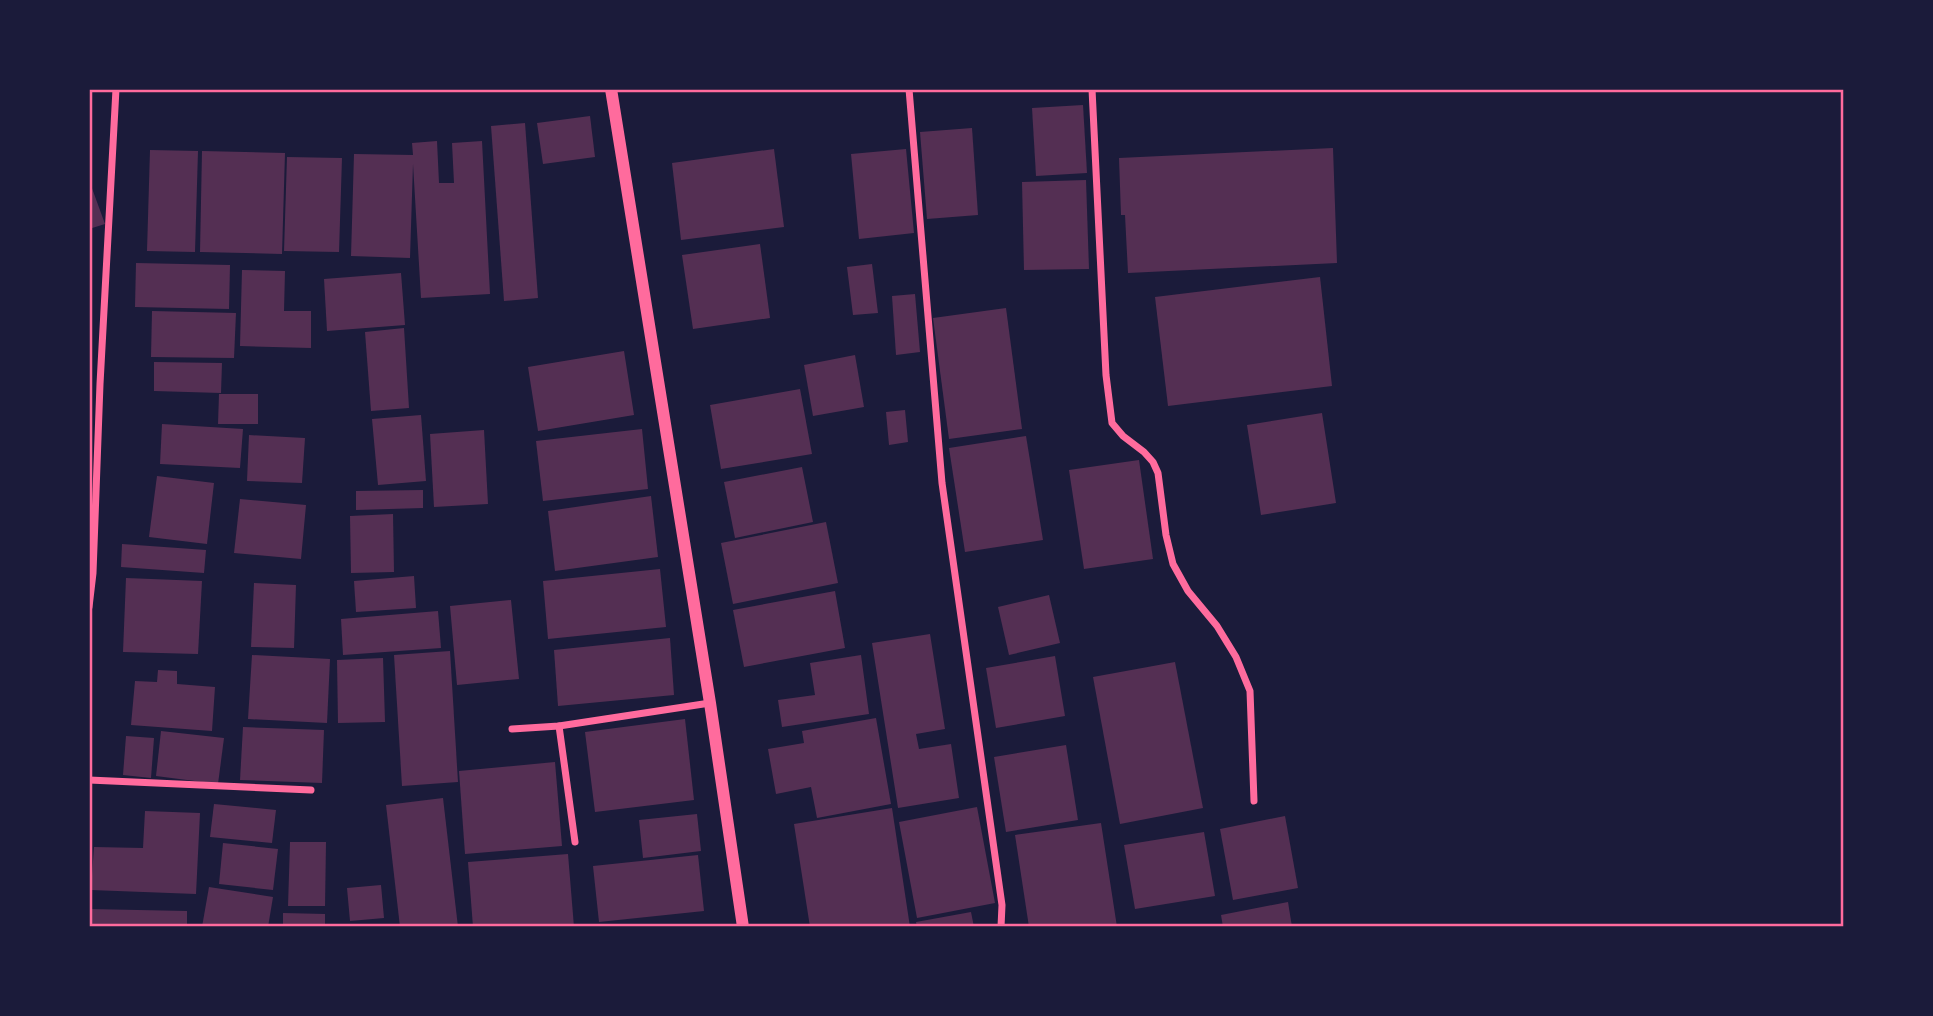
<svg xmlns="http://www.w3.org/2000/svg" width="1933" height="1016" font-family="Poppins,sans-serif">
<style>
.building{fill:#542f53}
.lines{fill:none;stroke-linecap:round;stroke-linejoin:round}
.minor{stroke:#ff6b9d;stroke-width:7}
.tertiary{stroke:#ff6b9d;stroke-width:12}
.neatline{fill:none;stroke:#ff6b9d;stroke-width:2.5}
</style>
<rect width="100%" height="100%" fill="#1b1b3a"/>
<g class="building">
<polygon points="1083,105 1087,173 1036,176 1032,108"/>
<polygon points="590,116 595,157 543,164 537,123"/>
<polygon points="525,123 538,298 504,301 491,126"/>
<polygon points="972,128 978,215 927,219 920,132"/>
<polygon points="437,141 439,183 454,183 452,143 482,141 490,294 421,298 413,164 410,258 351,256 354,154 413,155 412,143"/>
<polygon points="1333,148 1337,263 1128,273 1125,215 1121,215 1119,158"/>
<polygon points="774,149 784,227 681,240 672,163"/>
<polygon points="906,149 914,233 859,239 851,154"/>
<polygon points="150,150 198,151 195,252 147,251"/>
<polygon points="202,151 285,153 282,254 200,252"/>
<polygon points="287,157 342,158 339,252 284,251"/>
<polygon points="89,180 105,224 89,229"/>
<polygon points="1086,180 1089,269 1024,270 1022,182"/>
<polygon points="760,244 770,318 693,329 682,255"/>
<polygon points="136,263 230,265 229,309 135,307"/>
<polygon points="872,264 878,313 853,315 847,267"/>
<polygon points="242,270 285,271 284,311 311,311 311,348 240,346"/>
<polygon points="401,273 405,325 327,331 324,279"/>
<polygon points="1320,277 1332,386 1168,406 1155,297"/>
<polygon points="915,294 920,352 896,355 892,296"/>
<polygon points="1006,308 1022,429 949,439 933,318"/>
<polygon points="152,311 236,313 234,358 151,357"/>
<polygon points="404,328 409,408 371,411 365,332"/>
<polygon points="624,351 634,415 538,431 528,367"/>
<polygon points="855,355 864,407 813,416 804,365"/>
<polygon points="154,362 222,363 221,393 154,391"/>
<polygon points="800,389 812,454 721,469 710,405"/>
<polygon points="219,394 258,394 258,424 218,424"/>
<polygon points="905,410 908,442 889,445 886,412"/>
<polygon points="1322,413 1336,503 1261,515 1247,425"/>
<polygon points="421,415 426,481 378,485 372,419"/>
<polygon points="162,424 243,429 240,468 160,464"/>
<polygon points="642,429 648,489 543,501 536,441"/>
<polygon points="484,430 488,504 434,507 430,434"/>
<polygon points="249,435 305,438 302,483 247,481"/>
<polygon points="1026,436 1043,540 965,552 949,448"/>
<polygon points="1139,460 1153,559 1084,569 1069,470"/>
<polygon points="802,467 813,522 735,538 724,482"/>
<polygon points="157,476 214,483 207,544 149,537"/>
<polygon points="423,490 423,508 356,510 356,491"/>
<polygon points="651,496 658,557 555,571 548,511"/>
<polygon points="240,499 306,505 301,559 234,553"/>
<polygon points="393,514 394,572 351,573 350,516"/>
<polygon points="826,522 838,583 733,604 721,543"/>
<polygon points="122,544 206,550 204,573 121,567"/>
<polygon points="660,569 666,627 548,639 543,581"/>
<polygon points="414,576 416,608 356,612 354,581"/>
<polygon points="126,578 202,581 198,654 123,652"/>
<polygon points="254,583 296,585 294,648 251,647"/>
<polygon points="835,591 845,648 744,667 733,610"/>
<polygon points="1049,595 1060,643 1009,655 998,607"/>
<polygon points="511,600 519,679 457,685 450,606"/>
<polygon points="438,611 441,648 343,655 341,619"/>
<polygon points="930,634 945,729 916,734 919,749 951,744 959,798 898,808 872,643"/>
<polygon points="670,638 674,695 558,706 554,650"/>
<polygon points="450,651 458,782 402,786 394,655"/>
<polygon points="252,655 330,659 327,723 248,719"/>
<polygon points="861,655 869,714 782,727 778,700 815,695 810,663"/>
<polygon points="1055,656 1065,716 996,728 986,668"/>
<polygon points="383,658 385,722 338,723 337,660"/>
<polygon points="1175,662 1203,808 1120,824 1093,677"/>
<polygon points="158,670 177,671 177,684 215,687 212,731 131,725 135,681 157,682"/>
<polygon points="876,718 891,804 817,818 811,787 776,794 768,749 804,743 802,731"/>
<polygon points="685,719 694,800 595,812 585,732"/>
<polygon points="243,727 324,730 322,783 240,780"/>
<polygon points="161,731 224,738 218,784 156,776"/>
<polygon points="126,736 154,738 151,778 123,775"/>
<polygon points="1066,745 1078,820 1006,832 994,757"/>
<polygon points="555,762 562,846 465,854 459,771"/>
<polygon points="443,798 458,927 400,927 386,805"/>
<polygon points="214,804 276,810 272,843 210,837"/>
<polygon points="977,807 995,903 917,918 899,822"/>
<polygon points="892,808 910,927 810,927 794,824"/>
<polygon points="145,811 200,813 196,894 91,890 94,847 143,848"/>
<polygon points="697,814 701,851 643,858 639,820"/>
<polygon points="1285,816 1298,888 1233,900 1220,829"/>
<polygon points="1101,823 1117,927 1029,927 1015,835"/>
<polygon points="1204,832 1215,896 1135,909 1124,845"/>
<polygon points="290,842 326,842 325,906 288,906"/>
<polygon points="223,843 278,849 273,890 219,884"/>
<polygon points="568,854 574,927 473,927 468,862"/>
<polygon points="698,855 704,911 599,922 593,866"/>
<polygon points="381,885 384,918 350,921 347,888"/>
<polygon points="209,887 273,897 268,927 202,927"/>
<polygon points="1288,902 1292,927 1223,927 1221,915"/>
<polygon points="89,909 187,911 187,927 89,927"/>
<polygon points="971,912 974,927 917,927 916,922"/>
<polygon points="283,913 325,914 325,927 283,927"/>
</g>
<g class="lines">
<g class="minor">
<polyline points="909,89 942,483 1002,905 1001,927"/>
<polyline points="1092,89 1106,375 1112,423 1123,436 1144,452 1153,462 1158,473 1166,535 1173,564 1188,591 1217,626 1236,657 1250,691 1254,801"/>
<polyline points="89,607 93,573 100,384 116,89"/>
<polyline points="559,726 575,842"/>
<polyline points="512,729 559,726 710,703"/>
<polyline points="89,780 311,790"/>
</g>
<polyline class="tertiary" points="611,89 710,703 743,927"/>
</g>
<rect width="1933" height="1016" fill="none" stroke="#1b1b3a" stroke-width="182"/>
<rect x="91" y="91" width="1751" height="834" class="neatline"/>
</svg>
